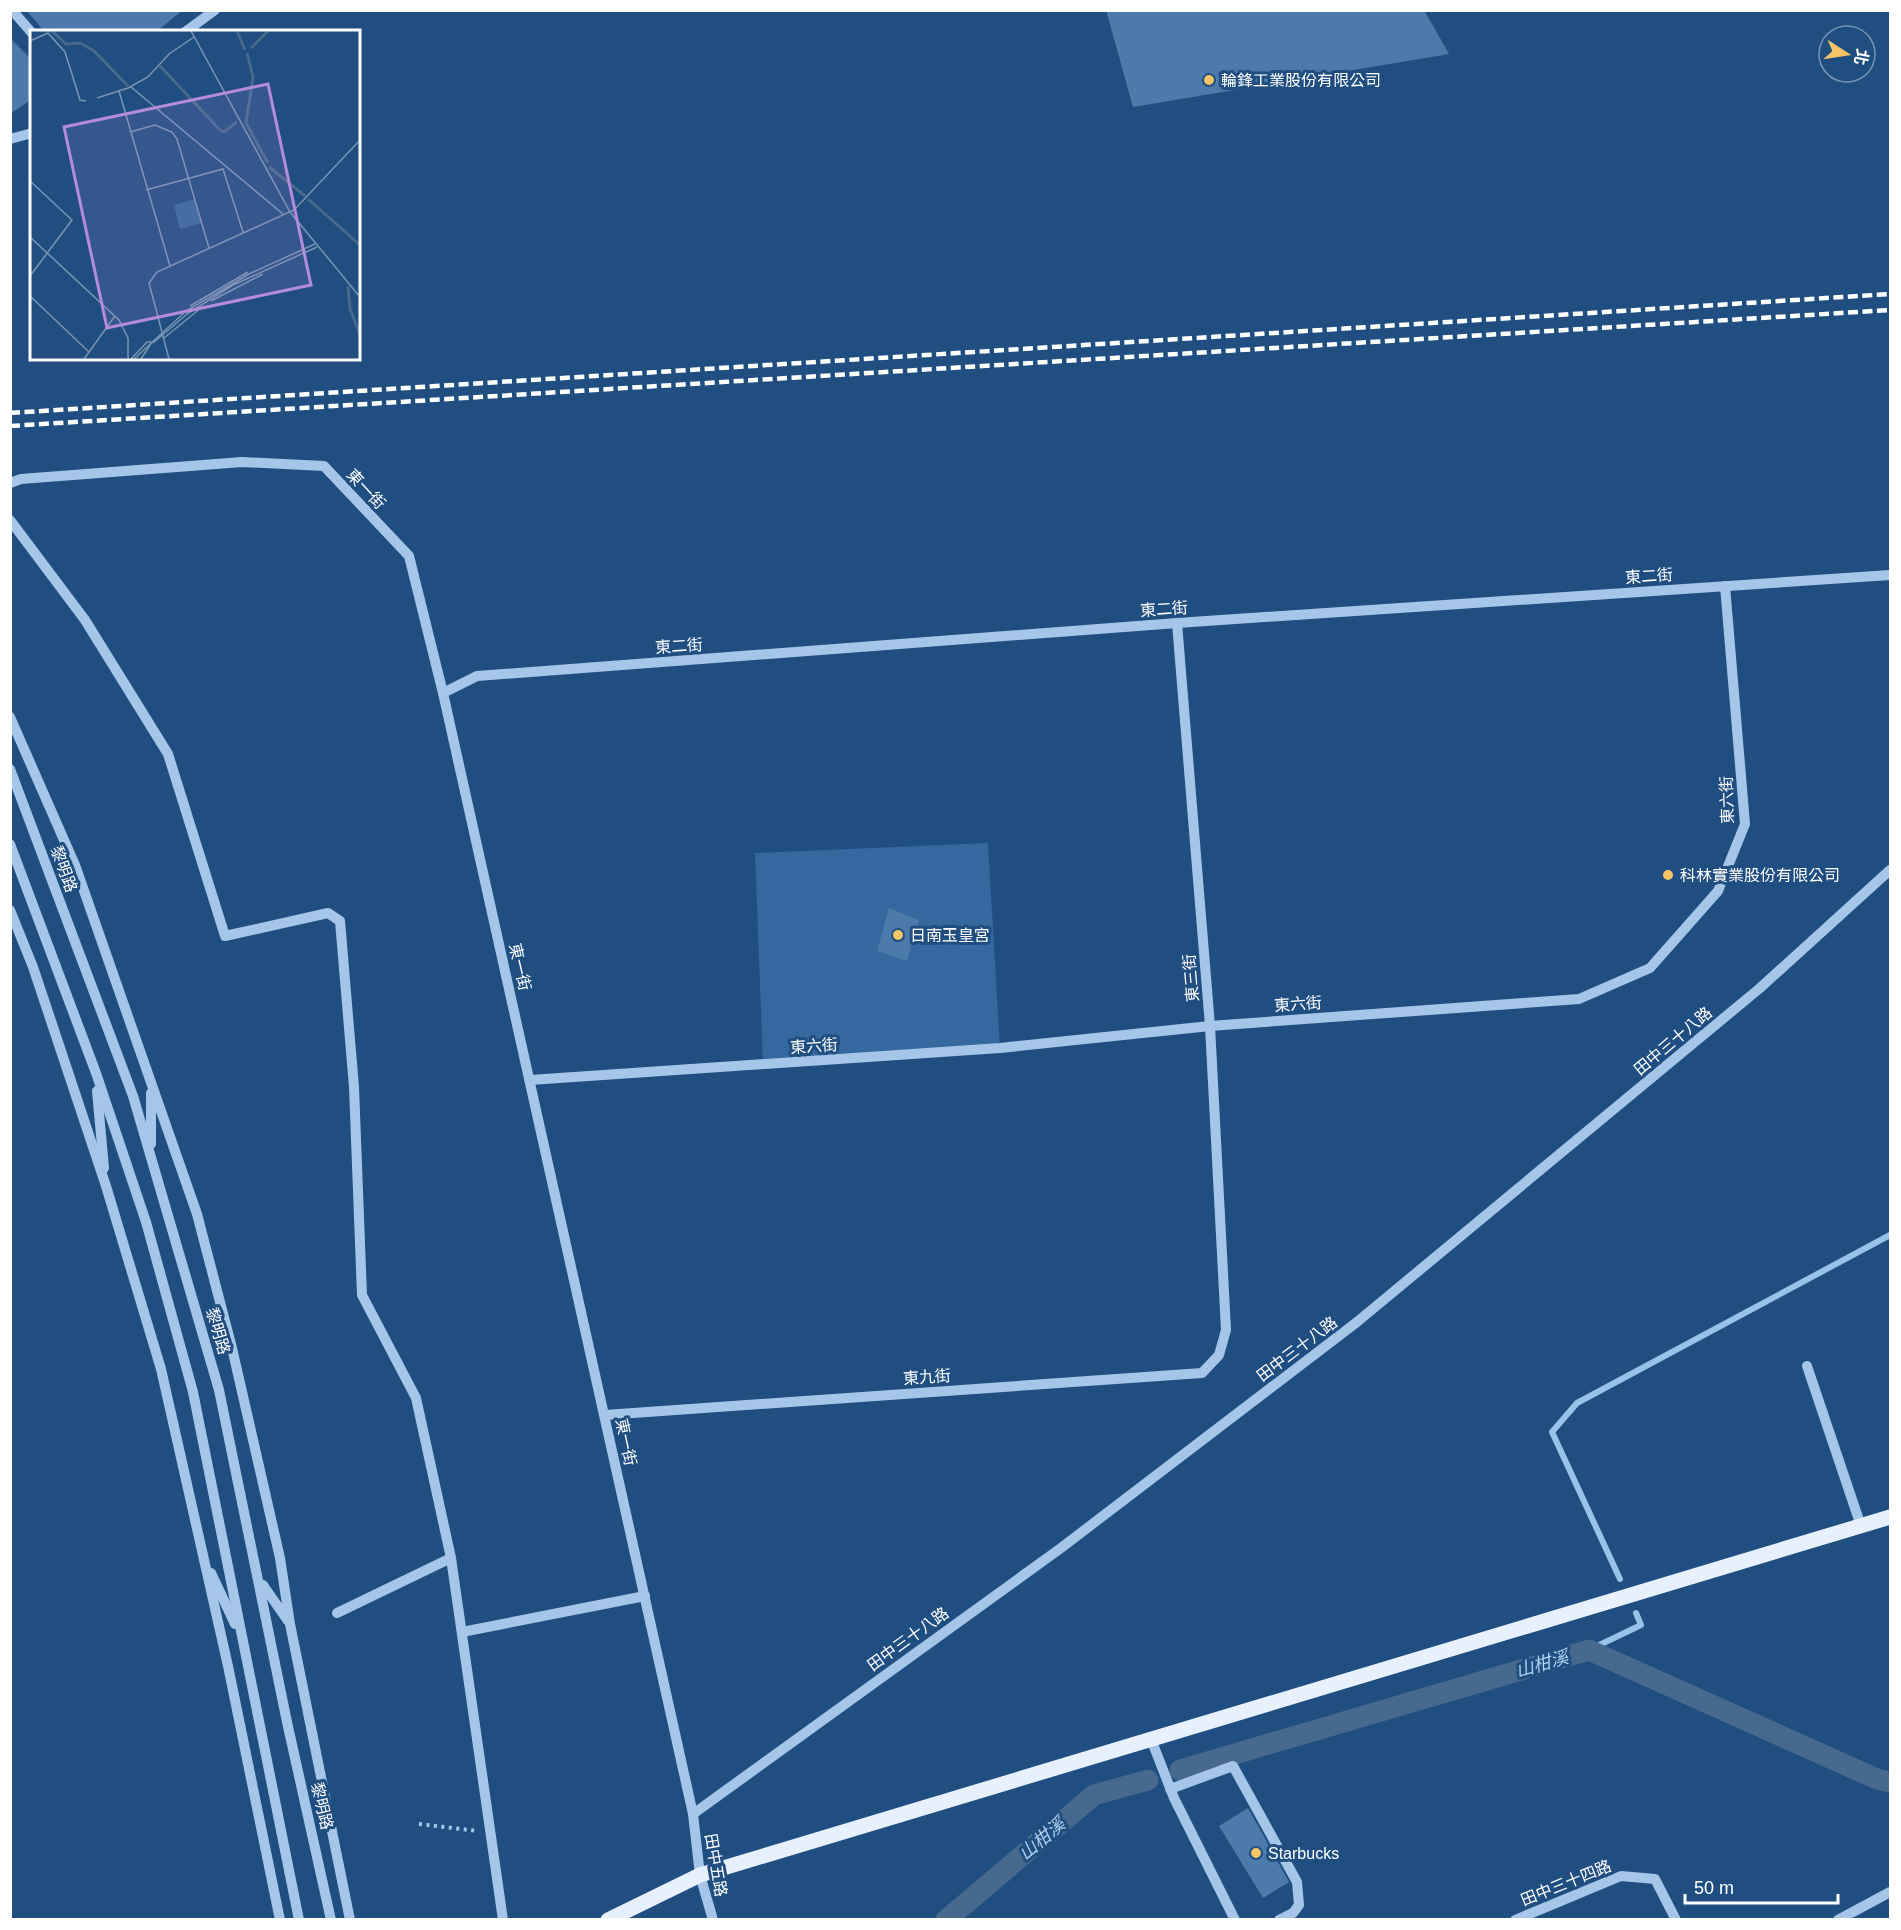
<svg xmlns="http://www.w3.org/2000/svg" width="1901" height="1930" font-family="Helvetica,'Noto Sans TC',sans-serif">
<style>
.green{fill:#34689e}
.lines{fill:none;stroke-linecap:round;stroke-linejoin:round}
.stream{stroke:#98c2e9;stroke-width:6}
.canal{stroke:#47698d;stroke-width:21}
.building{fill:#4c7bab}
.path{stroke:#a5c6e8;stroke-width:4;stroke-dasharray:3 4.5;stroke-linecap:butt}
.minor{stroke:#a5c6e8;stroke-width:10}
.major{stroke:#e7f1fd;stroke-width:15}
.rail{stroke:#fff;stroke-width:4.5;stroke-dasharray:10 4.5;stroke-linecap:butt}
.poi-dot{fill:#f5c565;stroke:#204e80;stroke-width:2}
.labels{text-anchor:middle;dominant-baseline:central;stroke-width:6;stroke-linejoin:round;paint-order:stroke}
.poi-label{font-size:16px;fill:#fff;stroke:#204e80;text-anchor:start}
.street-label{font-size:16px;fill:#fff;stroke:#204e80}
.water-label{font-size:18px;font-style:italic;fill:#b0d0ef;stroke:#204e80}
.inset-river{fill:none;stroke:#47698d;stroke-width:3}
.inset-road{fill:none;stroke:#7995b3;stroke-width:1.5}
.view{fill:#b68bdc;fill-opacity:0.15;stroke:#b68bdc;stroke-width:3}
.inset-edge{fill:none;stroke:#fff;stroke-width:3}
</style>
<rect width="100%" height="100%" fill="#204e80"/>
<polygon class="green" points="988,843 1000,1048 763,1064 755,853"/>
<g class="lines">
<g class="stream">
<polyline points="1620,1579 1552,1432 1577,1403 1890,1235"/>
<polyline points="1589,1650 1641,1625 1636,1613"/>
</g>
<g class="canal">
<polyline points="1180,1770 1589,1650 1877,1779 1890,1782"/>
<polyline points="946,1920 1094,1795 1148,1780"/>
</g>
</g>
<g class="building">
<polygon points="26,10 183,10 156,32 45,32"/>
<polygon points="1106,10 1424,10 1449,54 1133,107"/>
<polygon points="10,38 32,60 32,99 10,114"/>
<polygon points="889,908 919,920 907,961 877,951"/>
<polygon points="1248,1808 1289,1882 1263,1898 1219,1826"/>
</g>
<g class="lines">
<polyline class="path" points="419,1824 478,1831"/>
<g class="minor">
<polyline points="12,10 32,33"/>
<polyline points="185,32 215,10"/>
<polyline points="10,139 32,133"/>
<polyline points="10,483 21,479 242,462 324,466 409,556 443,693 693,1814 700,1875 713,1920"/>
<polyline points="10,520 85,620 168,754 225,936 328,913 340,921 354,1087 362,1295 416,1398 451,1558 503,1920"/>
<polyline points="443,693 477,676 1177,623 1890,575"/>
<polyline points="10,717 75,865 197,1214 232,1348 280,1558 290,1624 350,1920"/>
<polyline points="10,769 133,1096 219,1390 287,1722 331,1920"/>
<polyline points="10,844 96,1073 146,1222 193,1392 299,1920"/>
<polyline points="10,910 33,967 106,1186 161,1369 228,1666 280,1920"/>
<polyline points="530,1080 1000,1048 1210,1026 1579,999 1650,968 1718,891 1745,824 1725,586"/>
<polyline points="97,1091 104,1168"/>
<polyline points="151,1144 151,1093"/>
<polyline points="1807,1366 1861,1526"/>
<polyline points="605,1415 1202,1373 1219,1355 1226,1330 1210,1026 1177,623"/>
<polyline points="211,1573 235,1624"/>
<polyline points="263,1585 288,1621"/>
<polyline points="337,1613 451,1558"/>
<polyline points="462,1632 645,1596"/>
<polyline points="1151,1739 1174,1798 1235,1920"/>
<polyline points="1170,1789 1233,1766 1297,1882 1299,1905 1293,1913 1279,1920"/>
<polyline points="693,1814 1061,1548 1357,1322 1760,988 1890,870"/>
<polyline points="1515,1920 1621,1876 1655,1879 1676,1920"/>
<polyline points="1838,1920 1890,1892"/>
</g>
<polyline class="major" points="608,1920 700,1875 1890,1517"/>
<g class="rail">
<polyline points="10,413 1890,294"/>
<polyline points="10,426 1890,310"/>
</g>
</g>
<g class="poi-dot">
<circle cx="1209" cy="80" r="6"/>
<circle cx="1668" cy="875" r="6"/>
<circle cx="898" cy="935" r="6"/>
<circle cx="1256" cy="1853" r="6"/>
</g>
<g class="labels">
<g class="poi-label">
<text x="1221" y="80">輪鋒工業股份有限公司</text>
<text x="1680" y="875">科林實業股份有限公司</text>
<text x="910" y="935">日南玉皇宮</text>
<text x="1268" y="1853">Starbucks</text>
</g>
<g class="street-label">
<text transform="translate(366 489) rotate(47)">東一街</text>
<text transform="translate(1649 576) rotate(-4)">東二街</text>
<text transform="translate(1164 609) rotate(-4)">東二街</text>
<text transform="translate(679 646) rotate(-4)">東二街</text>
<text transform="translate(1727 800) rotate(-92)">東六街</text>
<text transform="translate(64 869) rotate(70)">黎明路</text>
<text transform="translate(520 967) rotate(77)">東一街</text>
<text transform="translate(1191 978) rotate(-95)">東三街</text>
<text transform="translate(1298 1004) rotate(-4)">東六街</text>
<text transform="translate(1673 1041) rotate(-40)">田中三十八路</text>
<text transform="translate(814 1046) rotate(-4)">東六街</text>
<text transform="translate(218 1331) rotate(74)">黎明路</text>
<text transform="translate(1297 1349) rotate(-37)">田中三十八路</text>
<text transform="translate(927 1377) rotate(-4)">東九街</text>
<text transform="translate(626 1442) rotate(78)">東一街</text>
<text transform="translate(908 1639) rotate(-36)">田中三十八路</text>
<text transform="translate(322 1806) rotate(77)">黎明路</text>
<text transform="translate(716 1865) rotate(80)">田中五路</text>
<text transform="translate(1566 1883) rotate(-22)">田中三十四路</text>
</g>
<g class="water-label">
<text transform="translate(1542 1664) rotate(-16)">山柑溪</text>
<text transform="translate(1042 1839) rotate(-40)">山柑溪</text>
</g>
</g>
<g transform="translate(30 30)">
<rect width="330" height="330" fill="#204e80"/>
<path d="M165,169L172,193L150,199L144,175Z" fill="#34689e"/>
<path class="inset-river" d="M22,1L36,14L50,13L64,21L98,56M207,1L215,20M221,18L238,1M217,23L223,47L216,93L238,133M130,36L190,100L194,102L207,92M239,137L275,166M278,169L330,215M318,256L320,279L330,304"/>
<path class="inset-road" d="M161,1L260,182L330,267M0,11L18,3L35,22L50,70L56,71M101,57L253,184M89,61L140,236M67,68L98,58L118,47L139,24L164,7M100,102L125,95L142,102L147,109L179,218M0,151L42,190L0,246M116,160L193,139L213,202M0,207L89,290L98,308V329M0,266L59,322M181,271L233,244M160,276L218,242M134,308L172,277M123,313L157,284L203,255L287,217M54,329L85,286M101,329L117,312H122L111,329M104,329L156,281L219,244L285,214M139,329L119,253L127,242L264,180L330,110"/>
<path class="view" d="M238,54L281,255L77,298L34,97Z"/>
<rect width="330" height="330" class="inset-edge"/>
</g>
<rect width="1901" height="1930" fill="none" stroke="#ffffff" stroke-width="24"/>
<g transform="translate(1847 54) rotate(102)"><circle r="28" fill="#204e80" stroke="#7995b3" stroke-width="1.5"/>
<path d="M0-4.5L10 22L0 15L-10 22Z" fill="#f5c565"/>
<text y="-9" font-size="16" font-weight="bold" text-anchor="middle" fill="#ffffff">北</text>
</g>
<path d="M1685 1894v9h153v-9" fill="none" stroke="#ffffff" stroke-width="3"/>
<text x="1694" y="1894" font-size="18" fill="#ffffff" stroke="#204e80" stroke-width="4.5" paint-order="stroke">50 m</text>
</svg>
